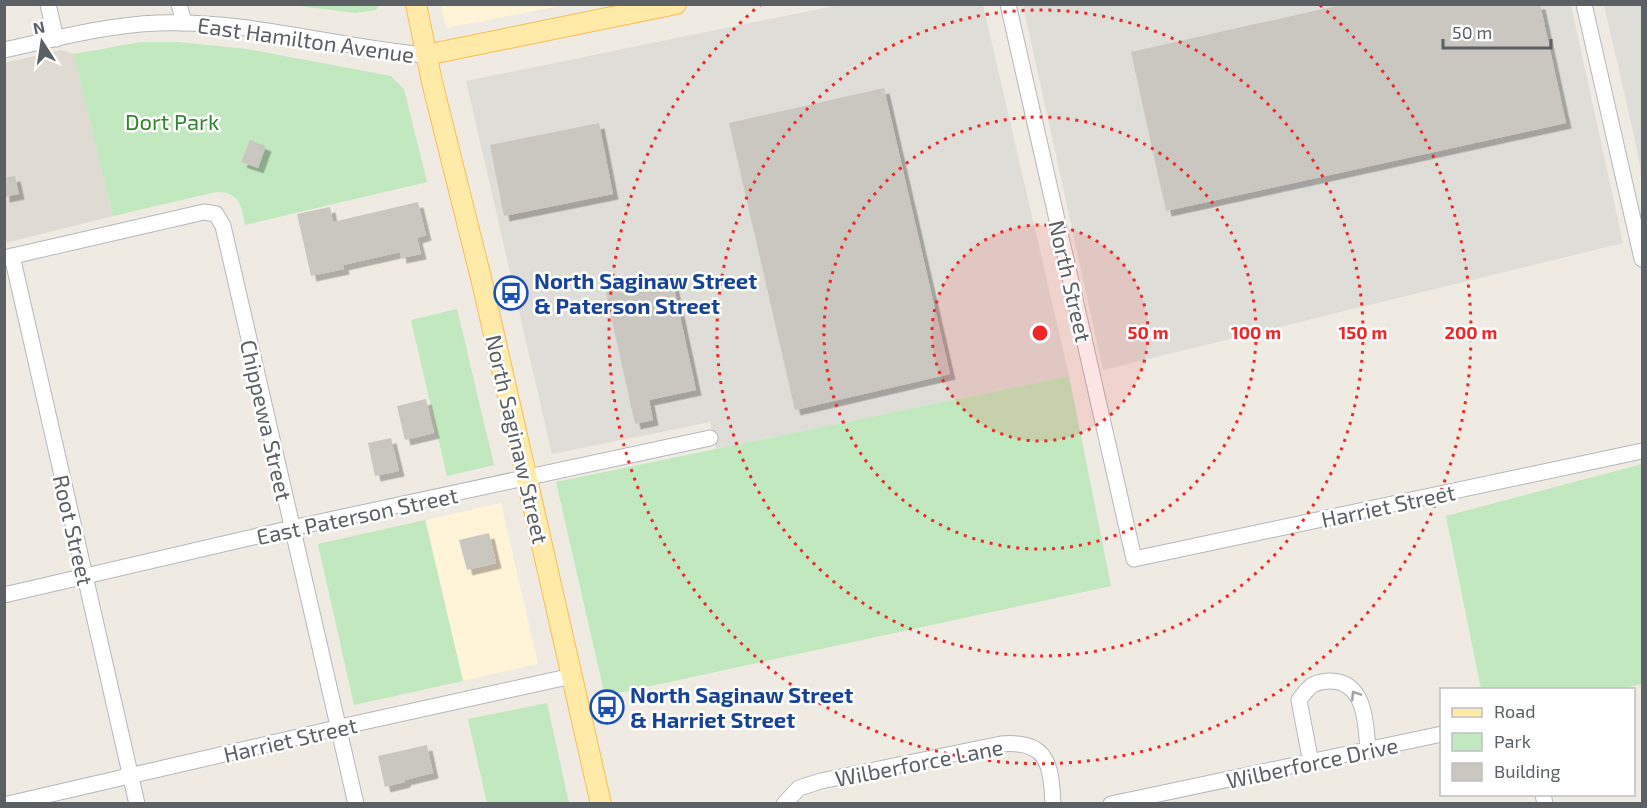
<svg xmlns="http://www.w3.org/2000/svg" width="1647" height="808" font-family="'Exo 2',sans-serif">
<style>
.commercial{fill:#fff3d8}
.industrial{fill:#dfddd7}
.education{fill:#dfdad2}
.green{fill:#c1e8be}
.building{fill:#cac6c0;filter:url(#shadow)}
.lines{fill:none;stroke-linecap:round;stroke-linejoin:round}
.minor-casing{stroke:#b4b7bb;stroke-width:17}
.major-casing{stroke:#f8bd52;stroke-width:22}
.minor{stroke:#fff;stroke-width:15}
.major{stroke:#ffeaa8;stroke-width:20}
.oneway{stroke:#9da0a3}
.ring{fill:none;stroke:#f22626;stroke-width:3;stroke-dasharray:3 6}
.labels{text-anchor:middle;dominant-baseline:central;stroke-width:5;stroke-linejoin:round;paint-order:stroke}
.street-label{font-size:22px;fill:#5b6065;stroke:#fff}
.park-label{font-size:22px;fill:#338630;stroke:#fff}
.transit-label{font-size:22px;font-weight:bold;fill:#164399;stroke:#fff;text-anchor:start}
.centre{fill:#f22626;stroke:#fff;stroke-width:3}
.ring-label{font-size:18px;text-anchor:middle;font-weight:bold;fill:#f22626;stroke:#fff;stroke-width:5;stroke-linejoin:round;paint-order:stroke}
</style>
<defs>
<filter id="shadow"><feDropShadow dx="5.5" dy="5.5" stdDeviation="0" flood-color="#0004"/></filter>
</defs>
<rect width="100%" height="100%" fill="#efebe3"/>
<g class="commercial">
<polygon points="441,5 441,4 564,5 446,28"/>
<polygon points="501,503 538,664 463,681 426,520"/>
</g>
<g class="industrial">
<polygon points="839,5 983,5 1069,376 716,449 710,422 552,454 466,81"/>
<polygon points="1023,5 1571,5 1623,243 1103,370"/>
<polygon points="1604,5 1642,5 1642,175 1632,127"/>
</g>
<polygon class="education" points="61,50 74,54 113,216 5,243 4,63"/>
<g class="green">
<polygon points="292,5 379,4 379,5 376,10 355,13"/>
<path d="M141,42H178L247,49L391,76L404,89L427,182L245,225C241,205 240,192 216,192L113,216L74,54Z"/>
<polygon points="457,309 494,465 447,476 411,320"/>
<polygon points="1069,376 1111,586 605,696 556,482"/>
<polygon points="1642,464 1642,684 1616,690 1481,689 1446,516"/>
<polygon points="425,520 463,681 354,705 318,544"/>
<polygon points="547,703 569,803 487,803 468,719"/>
</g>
<g class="building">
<polygon points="1345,4 1540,4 1566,123 1166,211 1131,52"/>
<polygon points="884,88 950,374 795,410 729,123"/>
<polygon points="599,123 613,194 504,216 490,145"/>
<polygon points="250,140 266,146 258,168 241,162"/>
<polygon points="15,176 19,194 4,197 4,178"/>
<polygon points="418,202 426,235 417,238 421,254 401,258 400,252 343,265 344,269 311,276 297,214 330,207 333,222"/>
<polygon points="671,274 696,390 649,400 653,420 635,424 605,289"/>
<polygon points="426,399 434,433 405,440 397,406"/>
<polygon points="391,438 399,471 375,476 368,443"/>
<polygon points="489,533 496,563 467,570 459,540"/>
<polygon points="427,745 433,773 405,780 405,782 385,787 378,756"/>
</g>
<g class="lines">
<defs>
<g id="minor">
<polyline points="48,4 56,39"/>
<polyline points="179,4 184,23"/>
<polyline points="1008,4 1134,559 1642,451"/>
<polyline points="1584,4 1642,259"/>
<path d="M4,50C55,39 106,25 158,23C249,20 337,47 426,55"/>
<polyline points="12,256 137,804"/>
<polyline points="4,258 204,212 216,214 223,226 356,804"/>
<polyline points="4,595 292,528 710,438"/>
<path d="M1311,763L1299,700C1309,687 1312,682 1329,681C1366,680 1366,725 1368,751"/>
<polyline points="1543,794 1545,804"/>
<polyline points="8,804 354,724 572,676"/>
<path d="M784,804L799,788L821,781L1001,744C1048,740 1051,764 1053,804"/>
<polyline points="1111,804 1442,734"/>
</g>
<g id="major">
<polyline points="416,4 432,82 482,282 601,804"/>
<polyline points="426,55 676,4"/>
</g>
</defs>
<use href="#minor" class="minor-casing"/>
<use href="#major" class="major-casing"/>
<use href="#minor" class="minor"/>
<use href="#major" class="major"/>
</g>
<defs><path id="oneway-chevron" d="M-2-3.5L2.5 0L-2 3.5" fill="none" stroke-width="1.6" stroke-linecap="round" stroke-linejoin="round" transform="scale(1.5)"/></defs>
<use class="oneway" href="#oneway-chevron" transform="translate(1355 695) rotate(-123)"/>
<circle cx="1040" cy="333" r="108" fill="#f22626" fill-opacity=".12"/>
<g class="ring">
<circle cx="1040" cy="333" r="108"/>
<circle cx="1040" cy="333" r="216"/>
<circle cx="1040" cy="333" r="323"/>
<path d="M1320 5A431 431 0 1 1 760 5"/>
</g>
<defs>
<symbol id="bus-ring" viewBox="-11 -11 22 22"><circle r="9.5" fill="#fff" stroke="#1a4fb4" stroke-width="1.5"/><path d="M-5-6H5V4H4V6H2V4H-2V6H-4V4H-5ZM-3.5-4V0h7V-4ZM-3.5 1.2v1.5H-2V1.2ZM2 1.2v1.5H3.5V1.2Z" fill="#1a4fb4"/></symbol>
</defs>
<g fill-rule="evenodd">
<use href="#bus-ring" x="492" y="274" width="38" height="38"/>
<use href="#bus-ring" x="588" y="688" width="38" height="38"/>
</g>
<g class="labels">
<g class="street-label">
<text transform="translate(306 39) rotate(8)">East Hamilton Avenue</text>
<text transform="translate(1071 281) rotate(77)">North Street</text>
<text transform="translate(267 420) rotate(77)">Chippewa Street</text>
<text transform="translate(518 439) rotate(77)">North Saginaw Street</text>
<text transform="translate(1388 505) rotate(-12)">Harriet Street</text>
<text transform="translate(357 515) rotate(-12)">East Paterson Street</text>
<text transform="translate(74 530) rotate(77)">Root Street</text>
<text transform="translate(290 739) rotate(-13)">Harriet Street</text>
<text transform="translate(919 762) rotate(-11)">Wilberforce Lane</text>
<text transform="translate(1312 762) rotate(-12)">Wilberforce Drive</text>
</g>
<g class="park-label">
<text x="172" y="121">Dort Park</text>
</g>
<g class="transit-label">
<text x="534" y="280">North Saginaw Street<tspan x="534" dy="25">&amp; Paterson Street</tspan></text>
<text x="630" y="694">North Saginaw Street<tspan x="630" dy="25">&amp; Harriet Street</tspan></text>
</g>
</g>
<circle cx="1040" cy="333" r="9" class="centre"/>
<g class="ring-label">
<text x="1148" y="339">50 m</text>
<text x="1256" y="339">100 m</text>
<text x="1363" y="339">150 m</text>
<text x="1471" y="339">200 m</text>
</g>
<rect width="1647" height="808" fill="none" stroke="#5b6065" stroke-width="12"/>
<rect x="1440" y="688" width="195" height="108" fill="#ffffff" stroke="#bdbfc1" stroke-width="1.5"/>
<rect x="1452" y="708" width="30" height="9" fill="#ffeaa8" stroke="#bdbfc1" stroke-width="1.5"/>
<text x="1494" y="718" font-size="18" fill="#5b6065">Road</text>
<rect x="1452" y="733" width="30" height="18" fill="#c1e8be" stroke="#bdbfc1" stroke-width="1.5"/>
<text x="1494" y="748" font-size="18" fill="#5b6065">Park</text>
<rect x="1452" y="763" width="30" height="18" fill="#cac6c0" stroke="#bdbfc1" stroke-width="1.5"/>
<text x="1494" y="778" font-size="18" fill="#5b6065">Building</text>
<g transform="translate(42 42) rotate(348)" stroke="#ffffff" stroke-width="4.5" paint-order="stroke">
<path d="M0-4.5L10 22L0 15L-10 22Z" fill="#5b6065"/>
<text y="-9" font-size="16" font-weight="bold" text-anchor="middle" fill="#5b6065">N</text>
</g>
<path d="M1443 39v9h108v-9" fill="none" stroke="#5b6065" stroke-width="3"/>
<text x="1452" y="39" font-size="18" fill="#5b6065" stroke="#ffffff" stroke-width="4.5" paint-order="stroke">50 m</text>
</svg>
